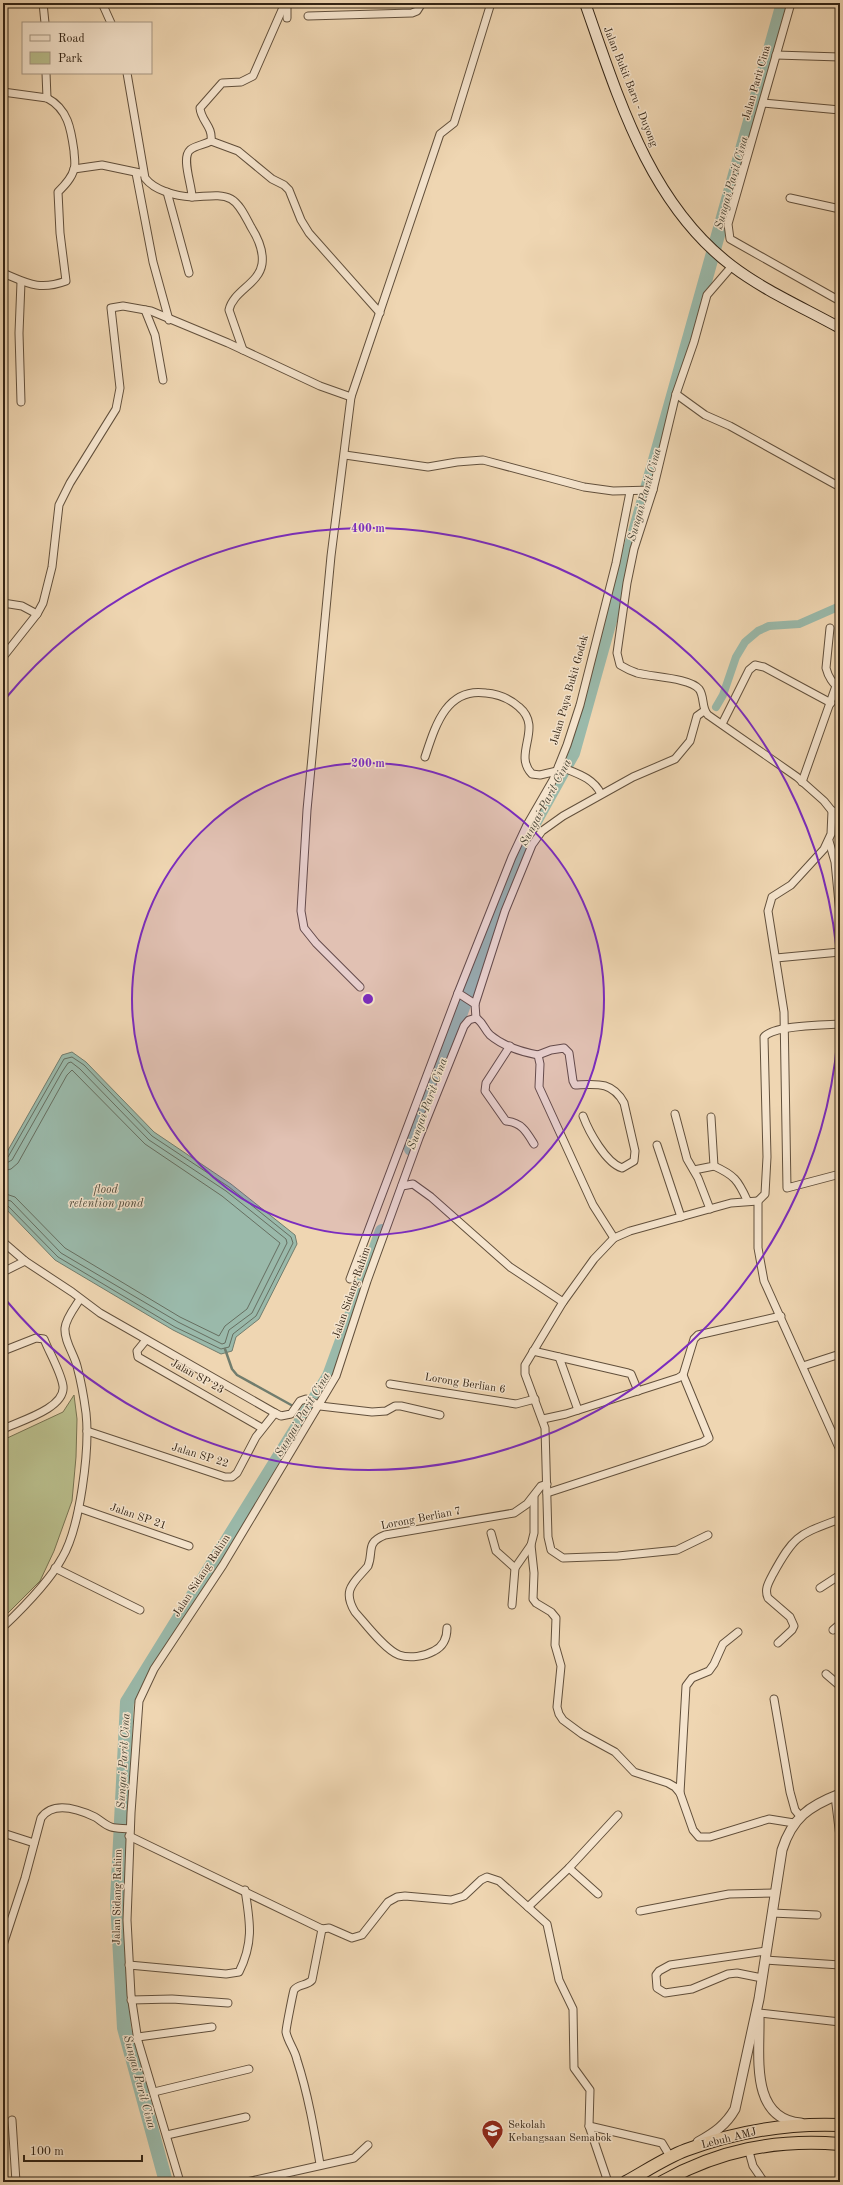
<svg xmlns="http://www.w3.org/2000/svg" width="843" height="2185" font-family="'Old Standard TT',serif">
<style>
.green{fill:#b9be8c;stroke:#767150}
.water{fill:#9ab9aa;stroke:#717d6e}
.lines{fill:none;stroke-linecap:round;stroke-linejoin:round}
.shore{stroke:#666e60;stroke-width:1}
.stream{stroke:#717d6e;stroke-width:2.5}
.canal{stroke:#9ab9aa;stroke-width:8}
.river{stroke:#9ab9aa;stroke-width:14}
.minor-casing{stroke:#62503c;stroke-width:9}
.tertiary-casing{stroke:#62503c;stroke-width:11}
.secondary-casing{stroke:#332415;stroke-width:12}
.trunk-casing{stroke:#332415;stroke-width:14}
.minor{stroke:#f5e4cd;stroke-width:7}
.tertiary{stroke:#f5e4cd;stroke-width:9}
.secondary{stroke:#f5e4cd;stroke-width:10}
.trunk{stroke:#efd6b2;stroke-width:12}
.ring{fill:none;stroke:#7b2cbf;stroke-width:2}
.labels{text-anchor:middle;dominant-baseline:central;stroke-width:3;stroke-linejoin:round;paint-order:stroke}
.street-label{font-size:11px;fill:#332415;stroke:#f5e4cd}
.poi-label{font-size:11px;fill:#332415;stroke:#f5e4cd;text-anchor:start}
.water-label{font-size:12px;font-style:italic;fill:#4d493a;stroke:#f5e4cd}
.centre{fill:#7b2cbf;stroke:#f5e4cd;stroke-width:2}
.ring-label{font-size:12px;text-anchor:middle;font-weight:bold;fill:#7b2cbf;stroke:#f5e4cd;stroke-width:3;stroke-linejoin:round;paint-order:stroke}
</style>
<rect width="100%" height="100%" fill="#efd6b2"/>
<filter id="stains"><feTurbulence type="fractalNoise" baseFrequency=".005" numOctaves="4"/><feColorMatrix values="0 0 0 0 .2 0 0 0 0 .09 0 0 0 0 .02 0 0 0 .5 -.17"/></filter>
<radialGradient id="worn" r=".72"><stop offset=".6" stop-color="#630" stop-opacity="0"/><stop offset="1" stop-color="#630" stop-opacity=".3"/></radialGradient>
<polygon class="green" points="74,1395 77,1419 76,1457 72,1501 54,1551 40,1581 3,1618 3,1440 63,1412"/>
<polygon class="water" points="72,1052 86,1062 154,1132 231,1184 295,1235 297,1244 259,1319 236,1337 232,1351 221,1354 173,1330 55,1260 3,1206 3,1159 62,1055"/>
<g class="lines">
<g class="shore">
<polyline points="3,1160 8,1157 64,1059 72,1057 84,1065 152,1136 229,1187 291,1237 293,1243 256,1316 233,1334 229,1347 221,1349 175,1327 58,1257 7,1205 3,1204"/>
<polyline points="3,1165 12,1160 62,1072 68,1063 71,1062 80,1069 149,1140 226,1191 286,1239 287,1243 252,1313 229,1330 225,1343 222,1344 178,1322 61,1253 11,1201 3,1199"/>
<polyline points="3,1171 11,1169 18,1163 67,1075 72,1070 145,1144 222,1196 280,1243 247,1309 225,1326 219,1336 180,1317 65,1248 15,1197 3,1193"/>
</g>
<polyline class="stream" points="225,1349 232,1369 237,1375 293,1406"/>
<polyline class="canal" points="716,707 723,695 736,657 745,642 758,631 769,626 799,624 840,606"/>
<g class="river">
<polyline points="411,1149 524,841 573,753 783,3"/>
<polyline points="166,2182 124,2028 117,1901 127,1702 329,1376 382,1231"/>
</g>
<defs>
<g id="minor">
<polyline points="43,3 45,23"/>
<polyline points="102,3 111,23"/>
<polyline points="287,3 287,18"/>
<polyline points="791,3 728,224 730,239 840,301"/>
<polyline points="308,16 412,13 417,11 422,3"/>
<polyline points="776,55 840,57"/>
<polyline points="46,73 47,98"/>
<path d="M127,73L145,178C155,191 176,196 192,197C205,197 220,193 231,199C240,204 246,218 251,227C258,238 264,250 262,264C259,284 233,291 229,310L243,350"/>
<path d="M3,92L47,98C68,109 71,129 74,151C74,156 76,164 74,169C72,178 64,186 58,192L60,233L66,281C39,291 27,283 3,273"/>
<polyline points="763,103 840,110"/>
<polyline points="211,141 238,151 272,179 284,185 289,190 301,220 309,233 380,313"/>
<polyline points="74,169 102,165 140,173"/>
<polyline points="136,173 153,262 169,320"/>
<polyline points="167,192 189,273"/>
<path d="M192,197C192,185 181,158 190,150C196,145 204,145 211,141C213,126 201,121 200,108L222,83L241,82L253,76L285,3"/>
<polyline points="790,198 840,209"/>
<polyline points="145,310 155,335 163,380"/>
<polyline points="676,394 705,415 730,426 840,487"/>
<polyline points="21,402 19,333 21,282"/>
<polyline points="345,455 428,467 457,462 483,460 584,487 613,491 653,490 676,394 694,342 707,295 732,266"/>
<path d="M653,490L634,549L627,583L617,653L620,665C625,668 631,671 637,673C653,677 690,678 699,689C705,697 701,708 708,715L797,777L824,801L832,811L831,834L824,849L791,885L772,897L768,911L784,1012L787,1188L840,1174"/>
<polyline points="3,603 22,606 37,614"/>
<path d="M830,628L826,668C828,676 833,685 840,688"/>
<polyline points="3,657 37,614 43,603 52,567 59,505 70,483 116,409 120,388 111,308 123,306 151,311 228,343 320,386 351,397"/>
<polyline points="722,724 749,670 755,665 764,667 831,703"/>
<path d="M425,757C435,727 446,687 486,693C498,694 510,699 519,707C544,728 512,754 532,774L540,775L557,771"/>
<path d="M559,766C575,773 593,777 601,794"/>
<polyline points="802,782 836,686"/>
<polyline points="832,811 840,812"/>
<polyline points="829,841 835,862 840,914"/>
<polyline points="776,958 840,952"/>
<polyline points="360,987 316,943 304,928 301,911 307,810 331,556 351,397 440,134 454,123 491,3"/>
<polyline points="475,1004 505,911 532,845 542,831 563,816 633,777 675,759 690,741 697,716 704,711"/>
<polyline points="476,1018 475,1004 458,993 512,857 527,825 553,780 567,745 580,705 616,563 630,492"/>
<path d="M476,1018C483,1022 484,1029 490,1035C503,1046 522,1052 538,1055L540,1064L539,1087L593,1205L614,1238"/>
<path d="M840,1024C824,1025 773,1025 764,1037L767,1157L765,1194L758,1201V1248L764,1281L840,1450"/>
<path d="M510,1046L486,1083L485,1091L506,1121C522,1123 526,1131 534,1144"/>
<path d="M538,1055L551,1050L564,1048L569,1053L573,1081L575,1085C596,1084 612,1081 624,1103L635,1151L634,1161L622,1168C606,1163 589,1132 583,1116"/>
<polyline points="675,1114 687,1159 698,1178 710,1209"/>
<polyline points="657,1145 681,1217"/>
<path d="M714,1166C734,1175 738,1180 747,1200"/>
<polyline points="694,1170 714,1166 711,1117"/>
<polyline points="402,1186 413,1184 431,1197 510,1267 563,1302"/>
<polyline points="3,1242 25,1261 72,1292 100,1313 275,1413 281,1416 291,1414 300,1401 306,1399 320,1406 372,1412 386,1411 395,1406 401,1406 440,1415"/>
<polyline points="3,1272 25,1261"/>
<polyline points="350,1279 458,993"/>
<polyline points="146,1340 137,1351 138,1357 262,1428"/>
<path d="M3,1351L36,1338L44,1339C49,1352 61,1372 63,1386C66,1408 20,1421 3,1429"/>
<polyline points="533,1351 628,1373 631,1374 638,1391"/>
<polyline points="559,1357 578,1410"/>
<polyline points="803,1366 840,1354"/>
<polyline points="390,1384 516,1404 535,1399"/>
<polyline points="543,1419 566,1414 678,1378 683,1375 694,1339 698,1335 781,1316"/>
<polyline points="87,1431 225,1477 232,1477 237,1473 256,1437 275,1413"/>
<polyline points="547,1493 703,1442 709,1438 683,1375"/>
<polyline points="79,1508 189,1546"/>
<polyline points="491,1533 496,1551 515,1568"/>
<polyline points="708,1535 677,1550 618,1556 563,1558 551,1550 548,1537 545,1428 525,1374 525,1365 563,1302 594,1259 614,1238 630,1231 731,1203 758,1201"/>
<polyline points="531,1545 534,1573 533,1599 536,1603 551,1612 556,1618 555,1645 561,1666 557,1707 559,1714 563,1720 582,1734 615,1752 634,1772 668,1783 675,1787 680,1793 693,1830 699,1837 710,1837 769,1819 794,1823"/>
<polyline points="55,1568 140,1610"/>
<polyline points="820,1588 840,1575"/>
<polyline points="512,1605 515,1568 531,1545 534,1533 534,1497"/>
<path d="M3,1627C23,1608 49,1582 62,1558C80,1528 90,1449 86,1413C84,1398 81,1381 77,1366C74,1354 64,1341 65,1328C66,1318 75,1307 80,1299"/>
<path d="M447,1628C447,1638 444,1646 434,1651C425,1656 410,1659 399,1655C385,1650 365,1623 355,1612C341,1589 355,1582 368,1566C374,1551 365,1543 385,1535L514,1513L527,1504L541,1486L547,1484"/>
<polyline points="833,1630 840,1624"/>
<path d="M778,1643L792,1630L794,1626L790,1617L768,1598C764,1589 769,1582 773,1574C795,1534 798,1535 840,1519"/>
<polyline points="826,1674 840,1686"/>
<polyline points="774,1699 790,1792 795,1810 800,1816"/>
<polyline points="680,1793 686,1686 692,1678 709,1671 714,1664 723,1644 738,1632"/>
<polyline points="835,1796 840,1837"/>
<polyline points="3,1833 34,1843"/>
<polyline points="129,1836 322,1929 329,1928 352,1938 362,1935 388,1902 397,1897 405,1896 451,1900 464,1896 481,1880 487,1877 499,1881 547,1924 559,1980 573,2009 574,2068 590,2090 589,2126 608,2182"/>
<polyline points="569,1868 598,1894"/>
<polyline points="528,1907 569,1868 618,1815"/>
<polyline points="640,1911 729,1894 775,1893"/>
<polyline points="772,1913 817,1915"/>
<path d="M3,1945L25,1878L41,1818C53,1801 78,1809 95,1817C100,1820 105,1825 111,1827C117,1829 124,1828 130,1829"/>
<polyline points="765,1960 840,1965"/>
<path d="M129,1965L226,1974L239,1972C254,1942 250,1922 245,1890"/>
<polyline points="762,1978 737,1973 728,1974 692,1989 665,1993 657,1988 656,1975 659,1971 670,1965 766,1951"/>
<polyline points="131,2000 172,1999 228,2003"/>
<polyline points="759,2013 840,2022"/>
<polyline points="138,2037 212,2027"/>
<polyline points="154,2092 249,2069"/>
<polyline points="12,2120 16,2182"/>
<polyline points="589,2126 662,2143 671,2158"/>
<polyline points="167,2135 246,2117"/>
<polyline points="748,2148 753,2166 764,2182"/>
<path d="M320,2164C314,2129 308,2094 297,2060C295,2050 288,2042 286,2032C286,2028 293,1993 294,1990C298,1984 307,1986 312,1980L322,1929"/>
<polyline points="180,2182 138,2041 131,1995 127,1920 131,1813 139,1701 154,1669 223,1565 336,1376 367,1281 419,1138 464,1026 469,1020 476,1018"/>
<polyline points="247,2182 354,2158 368,2145"/>
</g>
<g id="tertiary">
<path d="M759,2017C760,2054 749,2119 801,2123"/>
<path d="M698,2142C714,2133 726,2125 735,2109L759,1999L782,1850C792,1818 809,1806 840,1794"/>
</g>
<path id="secondary" d="M585,3C618,97 649,203 732,266C765,291 804,308 840,328"/>
<g id="trunk">
<path d="M626,2182C646,2171 665,2158 686,2150C735,2132 788,2123 840,2125"/>
<path d="M662,2182C719,2150 775,2139 840,2144"/>
</g>
</defs>
<use href="#minor" class="minor-casing"/>
<use href="#tertiary" class="tertiary-casing"/>
<use href="#secondary" class="secondary-casing"/>
<use href="#trunk" class="trunk-casing"/>
<use href="#minor" class="minor"/>
<use href="#tertiary" class="tertiary"/>
<use href="#secondary" class="secondary"/>
<use href="#trunk" class="trunk"/>
</g>
<circle cx="368" cy="999" r="236" fill="#7b2cbf" fill-opacity=".12"/>
<g class="ring">
<circle cx="368" cy="999" r="236"/>
<path d="M5 699A471 471 0 1 1 5 1299"/>
</g>
<defs>
<symbol id="school-pin" viewBox="-11 -11 22 30"><path d="M0 17L-7.5 6A9.5 9.5 0 1 1 7.5 6Z" fill="#8f2418" stroke="#f5e4cd"/><path d="M0-5L7-2L0 1L-7-2ZM-4 1L0 2.5L4 1V4Q0 6-4 4Z" fill="#fff"/></symbol>
</defs>
<g fill-rule="evenodd">
<use href="#school-pin" x="480" y="2118" width="25" height="34"/>
</g>
<g class="labels">
<g class="street-label">
<text transform="translate(757 83) rotate(-74)">Jalan Parit Cina</text>
<text transform="translate(630 87) rotate(68)">Jalan Bukit Baru - Duyong</text>
<text transform="translate(570 690) rotate(-74)">Jalan Paya Bukit Godek</text>
<text transform="translate(352 1293) rotate(-71)">Jalan Sidang Rahim</text>
<text transform="translate(197 1377) rotate(29)">Jalan SP 23</text>
<text transform="translate(465 1384) rotate(9)">Lorong Berlian 6</text>
<text transform="translate(200 1456) rotate(17)">Jalan SP 22</text>
<text transform="translate(138 1517) rotate(19)">Jalan SP 21</text>
<text transform="translate(421 1519) rotate(-11)">Lorong Berlian 7</text>
<text transform="translate(202 1576) rotate(-57)">Jalan Sidang Rahim</text>
<text transform="translate(118 1897) rotate(-89)">Jalan Sidang Rahim</text>
<text transform="translate(729 2139) rotate(-14)">Lebuh AMJ</text>
</g>
<g class="poi-label">
<text x="508" y="2125">Sekolah<tspan x="508" dy="13">Kebangsaan Semabok</tspan></text>
</g>
<g class="water-label">
<text transform="translate(732 183) rotate(-74)">Sungai Parit Cina</text>
<text transform="translate(645 495) rotate(-74)">Sungai Parit Cina</text>
<text transform="translate(546 803) rotate(-62)">Sungai Parit Cina</text>
<text transform="translate(428 1104) rotate(-70)">Sungai Parit Cina</text>
<text x="106" y="1190">flood<tspan x="106" dy="14">retention pond</tspan></text>
<text transform="translate(303 1415) rotate(-59)">Sungai Parit Cina</text>
<text transform="translate(124 1761) rotate(-87)">Sungai Parit Cina</text>
<text transform="translate(139 2082) rotate(75)">Sungai Parit Cina</text>
</g>
</g>
<circle cx="368" cy="999" r="6" class="centre"/>
<g class="ring-label">
<text x="368" y="532">400 m</text>
<text x="368" y="767">200 m</text>
</g>
<rect width="843" height="2185" fill="none" stroke="#efd6b2" stroke-width="16"/>
<rect x="4" y="4" width="835" height="2177" fill="none" stroke="#332415" stroke-width="2"/>
<rect x="8" y="8" width="827" height="2169" fill="none" stroke="#332415"/>
<rect x="22" y="22" width="130" height="52" fill="#f5e4cd" stroke="#a79783"/>
<rect x="30" y="35" width="20" height="6" fill="#f5e4cd" stroke="#a79783"/>
<text x="58" y="42" font-size="12" fill="#332415">Road</text>
<rect x="30" y="52" width="20" height="12" fill="#b9be8c" stroke="#a79783"/>
<text x="58" y="62" font-size="12" fill="#332415">Park</text>
<path d="M24 2155v6h118v-6" fill="none" stroke="#332415" stroke-width="2"/>
<text x="30" y="2155" font-size="12" fill="#332415" stroke="#f5e4cd" stroke-width="3" paint-order="stroke">100 m</text>
<rect width="100%" height="100%" filter="url(#stains)"/>
<rect width="100%" height="100%" fill="url(#worn)"/>
</svg>
